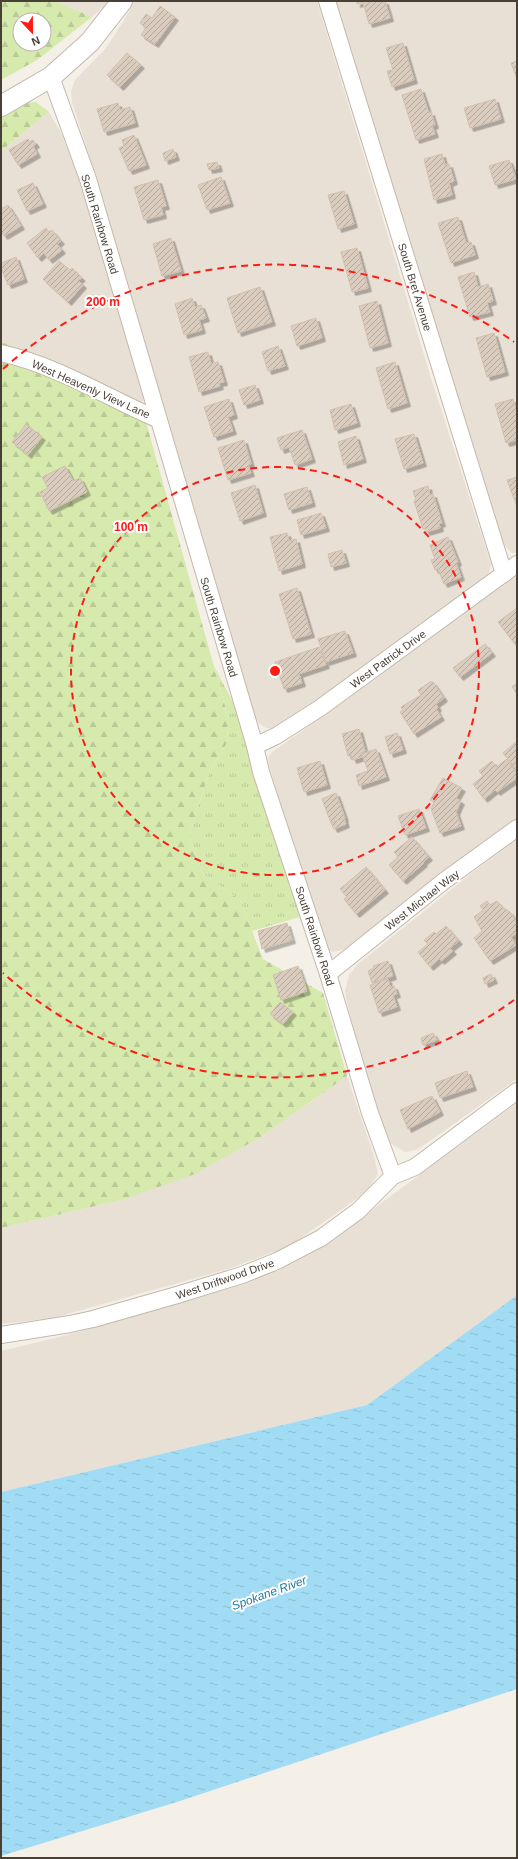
<svg xmlns="http://www.w3.org/2000/svg" width="518" height="1859" font-family="Arial,sans-serif">
<style>
.residential{fill:#e9e0d5}
.grass{fill:url(#grass-tufts)}
.forest{fill:url(#forest-firs);fill-rule:evenodd}
.water{fill:url(#water-ripples)}
.building{fill:url(#building-hatch);stroke:#d2c0af;filter:url(#shadow)}
.lines{fill:none;stroke-linecap:round;stroke-linejoin:round}
.minor-casing{stroke:#c3b8ac;stroke-width:18}
.tertiary-casing{stroke:#c3b8ac;stroke-width:22}
.minor{stroke:#fff;stroke-width:16}
.tertiary{stroke:#fff;stroke-width:20}
.ring{fill:none;stroke:#ff1a14;stroke-width:2;stroke-dasharray:7 5}
.labels{text-anchor:middle;dominant-baseline:central;stroke-width:4;stroke-linejoin:round;paint-order:stroke}
.street-label{font-size:11px;fill:#483f36;stroke:#fff}
.water-label{font-size:12px;font-style:italic;fill:#257ba0;stroke:#fff}
.centre{fill:#ff1a14;stroke:#fff;stroke-width:2}
.ring-label{font-size:12px;text-anchor:middle;font-weight:bold;fill:#ff1a14;stroke:#fff;stroke-width:4;stroke-linejoin:round;paint-order:stroke}
</style>
<defs>
<pattern id="grass-tufts" width="24" height="20" patternUnits="userSpaceOnUse"><rect width="24" height="20" fill="#d7eaae"/><path d="M3 7l-1-3M5 7V3M7 7l1-3M15 17l-1-3M17 17v-4M19 17l1-3" fill="none" stroke="#baca96"/></pattern>
<pattern id="forest-firs" width="22" height="20" patternUnits="userSpaceOnUse"><rect width="22" height="20" fill="#d7eaae"/><path d="M5 1l3.5 6h-7zM16 11l3.5 6h-7z" fill="#baca96"/></pattern>
<pattern id="water-ripples" width="26" height="14" patternUnits="userSpaceOnUse"><rect width="26" height="14" fill="#a1dcf4"/><path d="M2 4q2-2 4 0t4 0M15 11q2-2 4 0t4 0" fill="none" stroke="#8cbed2"/></pattern>
<pattern id="building-hatch" width="6" height="6" patternUnits="userSpaceOnUse"><rect width="6" height="6" fill="#daccbf"/><path d="M-1 1l2-2M0 6l6-6M5 7l2-2" fill="none" stroke="#b3a79c"/></pattern>
<filter id="shadow"><feDropShadow dx="3.5" dy="3.5" stdDeviation="0" flood-color="#0004"/></filter>
</defs>
<rect width="100%" height="100%" fill="#f4efe7"/>
<g class="residential">
<polygon points="55,1 110,1 92,17"/>
<polygon points="134,1 317,1 431,378 491,564 487,581 416,627 318,699 272,728 266,728 258,723 251,710 187,484 101,193 72,102 71,91 75,80 106,48 126,17"/>
<polygon points="336,1 517,1 517,553 512,553 502,543"/>
<polygon points="49,112 62,135 81,183 145,397 141,404 56,361 1,342 1,151"/>
<polygon points="517,574 517,818 420,890 346,949 333,952 325,948 321,939 269,765 268,757 272,752 360,690"/>
<polygon points="517,839 517,1079 430,1141 416,1150 405,1152 390,1143 380,1128 347,1003 345,991 349,975 358,964 468,876"/>
<polygon points="347,1076 374,1156 378,1174 366,1192 334,1215 289,1246 228,1269 53,1318 1,1324 1,1228 122,1200 262,1136"/>
<polygon points="517,1103 517,1295 367,1405 1,1492 1,1351 67,1335 151,1311 280,1270 316,1251"/>
</g>
<polygon class="grass" points="214,666 235,706 249,758 300,917 252,931 240,900 203,874 189,835 210,771 227,743 228,717"/>
<g class="forest">
<path d="M1,1H55L92,17L37,60L1,80ZM20,20H44V44H20Z"/>
<polygon points="36,102 49,112 1,151 1,116 23,103"/>
<polygon points="1,342 56,361 141,404 228,717 227,743 210,771 189,835 203,874 240,900 263,959 323,993 347,1076 262,1136 195,1174 122,1200 1,1228"/>
</g>
<polygon class="water" points="517,1295 517,1689 180,1801 1,1856 1,1492 367,1405"/>
<g class="building">
<polygon points="357,1 385,1 390,18 369,24 363,2 357,4"/>
<polygon points="160,6 175,17 155,44 141,35 146,28 140,23 146,14 152,18"/>
<polygon points="403,43 414,80 392,87 387,71 393,70 386,48"/>
<polygon points="127,53 141,65 120,87 107,75"/>
<polygon points="517,61 517,79 511,63"/>
<polygon points="421,89 429,113 431,112 435,125 432,126 435,134 416,140 402,95"/>
<polygon points="495,99 501,119 470,128 464,108"/>
<polygon points="118,103 120,110 130,107 135,123 104,132 97,109"/>
<polygon points="134,135 146,165 129,171 119,148 124,146 122,140"/>
<polygon points="28,139 29,142 33,140 36,144 33,146 37,154 18,165 9,150"/>
<polygon points="173,149 176,157 165,161 163,153"/>
<polygon points="442,154 445,165 449,164 454,181 449,183 452,195 434,200 424,159"/>
<polygon points="509,160 516,179 495,185 489,166"/>
<polygon points="217,162 219,168 209,170 207,164"/>
<polygon points="221,177 230,203 207,210 198,185"/>
<polygon points="158,180 166,206 161,207 163,215 144,220 134,187"/>
<polygon points="33,183 43,204 27,211 17,190"/>
<polygon points="344,191 354,224 338,229 328,195"/>
<polygon points="8,205 21,226 4,236 1,231 1,209"/>
<polygon points="458,217 466,243 471,242 475,255 451,263 438,223"/>
<polygon points="46,228 49,232 52,230 61,241 57,244 62,250 49,260 44,253 38,258 27,243"/>
<polygon points="171,238 181,271 162,276 153,244"/>
<polygon points="357,248 368,288 352,292 341,252"/>
<polygon points="16,257 24,279 8,285 1,268 1,263"/>
<polygon points="59,261 70,270 72,268 82,278 78,280 83,285 68,302 43,279"/>
<polygon points="474,272 478,287 488,284 493,301 487,303 490,312 470,317 458,277"/>
<polygon points="260,287 272,322 238,333 227,298"/>
<polygon points="192,298 195,307 201,305 206,318 199,320 202,330 184,335 175,304"/>
<polygon points="377,301 388,343 370,348 359,306"/>
<polygon points="316,318 322,338 297,346 291,326"/>
<polygon points="494,333 505,372 487,377 476,338"/>
<polygon points="278,346 285,366 268,371 262,352"/>
<polygon points="208,352 211,364 218,362 224,382 219,383 220,386 199,392 189,357"/>
<polygon points="395,362 407,403 388,409 376,368"/>
<polygon points="255,385 260,400 244,405 239,390"/>
<polygon points="229,399 234,415 228,417 233,431 214,437 204,407"/>
<polygon points="513,399 517,413 517,440 506,443 495,404"/>
<polygon points="351,404 357,423 335,430 330,410"/>
<polygon points="26,424 42,437 28,455 12,442"/>
<polygon points="302,430 312,459 295,465 289,447 281,450 277,438"/>
<polygon points="414,434 423,463 404,469 395,439"/>
<polygon points="356,436 363,459 344,465 338,442"/>
<polygon points="244,440 251,464 248,465 251,473 228,480 218,448"/>
<polygon points="65,466 73,481 80,478 87,492 49,511 40,492 48,488 42,477"/>
<polygon points="517,477 517,507 507,480"/>
<polygon points="255,485 263,513 240,521 231,493"/>
<polygon points="428,486 430,495 433,494 442,523 439,524 440,528 426,532 425,528 423,529 414,501 416,500 413,491"/>
<polygon points="307,487 312,503 289,510 284,494"/>
<polygon points="321,513 326,528 301,535 297,520"/>
<polygon points="287,533 289,541 296,539 302,564 279,571 270,537"/>
<polygon points="448,537 458,562 456,563 461,577 444,584 438,569 435,570 431,560 435,559 430,545"/>
<polygon points="342,550 346,563 331,567 328,554"/>
<polygon points="297,588 311,634 293,639 279,594"/>
<polygon points="517,608 517,640 514,643 498,622"/>
<polygon points="345,631 353,653 326,662 318,639"/>
<polygon points="485,644 492,653 460,677 453,668"/>
<polygon points="319,647 326,665 299,674 302,683 284,689 275,662"/>
<polygon points="430,682 433,682 444,698 436,704 438,708 436,709 441,717 414,734 400,712 403,710 401,707 421,695 418,690"/>
<polygon points="517,683 517,694 512,687"/>
<polygon points="359,729 365,751 361,753 362,757 353,760 351,755 348,756 342,734"/>
<polygon points="397,733 403,750 390,754 385,737"/>
<polygon points="516,742 517,742 517,770 503,753"/>
<polygon points="376,749 386,777 359,786 356,775 368,771 362,754"/>
<polygon points="507,759 517,774 517,778 497,792 495,790 484,799 473,784 483,776 479,771 492,761 496,767"/>
<polygon points="320,761 327,785 304,792 297,768"/>
<polygon points="443,778 462,788 456,798 461,801 456,812 461,826 440,833 431,809 434,802 430,800"/>
<polygon points="336,793 345,818 331,823 322,799"/>
<polygon points="419,809 426,828 405,835 398,816"/>
<polygon points="344,818 346,824 334,829 331,823"/>
<polygon points="412,837 429,857 423,862 424,863 403,881 389,865 398,857 394,852"/>
<polygon points="366,867 385,890 356,914 344,899 347,897 340,889"/>
<polygon points="487,901 490,905 497,901 503,908 509,911 517,922 517,933 511,937 516,945 490,961 474,938 482,931 474,917 483,910 480,906"/>
<polygon points="287,923 292,940 262,949 258,931"/>
<polygon points="446,926 459,941 450,948 453,951 441,961 439,959 430,967 418,952 428,944 424,940 434,932 436,934"/>
<polygon points="388,961 393,976 372,983 368,971 374,968 373,966"/>
<polygon points="298,966 307,991 281,1000 273,975"/>
<polygon points="491,974 494,980 485,984 483,978"/>
<polygon points="388,979 390,987 394,986 397,994 393,995 397,1007 379,1013 370,985"/>
<polygon points="280,1002 293,1012 283,1024 270,1014"/>
<polygon points="433,1033 437,1040 423,1045 421,1038"/>
<polygon points="467,1071 473,1087 440,1098 435,1083"/>
<polygon points="432,1096 440,1112 408,1129 400,1110"/>
</g>
<g class="lines">
<defs>
<g id="minor">
<polyline points="327,1 504,574"/>
<polyline points="51,77 88,179 255,746 261,772 328,974 370,1113 393,1176"/>
<path d="M1,353C56,365 106,397 157,419"/>
<polyline points="255,746 276,736 320,708 517,564"/>
<polyline points="328,974 444,881 517,828"/>
<polyline points="1,1335 70,1324 93,1319 177,1295 242,1275 277,1261 321,1238 358,1211 393,1176 415,1167 517,1091"/>
</g>
<polyline id="tertiary" points="1,106 51,77 90,42 122,1"/>
</defs>
<use href="#minor" class="minor-casing"/>
<use href="#tertiary" class="tertiary-casing"/>
<use href="#minor" class="minor"/>
<use href="#tertiary" class="tertiary"/>
</g>
<g class="ring">
<circle cx="275" cy="671" r="204"/>
<path d="M514 1000A407 407 0 0 1 3 973M3 369A407 407 0 0 1 514 342"/>
</g>
<g class="labels">
<g class="street-label">
<text transform="translate(100 224) rotate(73)">South Rainbow Road</text>
<text transform="translate(415 287) rotate(73)">South Bret Avenue</text>
<text transform="translate(91 389) rotate(24)">West Heavenly View Lane</text>
<text transform="translate(219 627) rotate(73)">South Rainbow Road</text>
<text transform="translate(388 659) rotate(-36)">West Patrick Drive</text>
<text transform="translate(422 900) rotate(-38)">West Michael Way</text>
<text transform="translate(315 936) rotate(72)">South Rainbow Road</text>
<text transform="translate(225 1279) rotate(-19)">West Driftwood Drive</text>
</g>
<g class="water-label">
<text transform="translate(269 1593) rotate(-20)">Spokane River</text>
</g>
</g>
<circle cx="275" cy="671" r="6" class="centre"/>
<g class="ring-label">
<text x="103" y="306">200 m</text>
<text x="131" y="531">100 m</text>
</g>
<rect width="518" height="1859" fill="none" stroke="#483f36" stroke-width="4"/>
<g transform="translate(32 32) rotate(158)"><circle r="19" fill="#ffffff" stroke="#b6b2af"/>
<path d="M0-3L7 15L0 10L-7 15Z" fill="#ff1a14"/>
<text y="-6" font-size="11" font-weight="bold" text-anchor="middle" fill="#483f36">N</text>
</g>
</svg>
